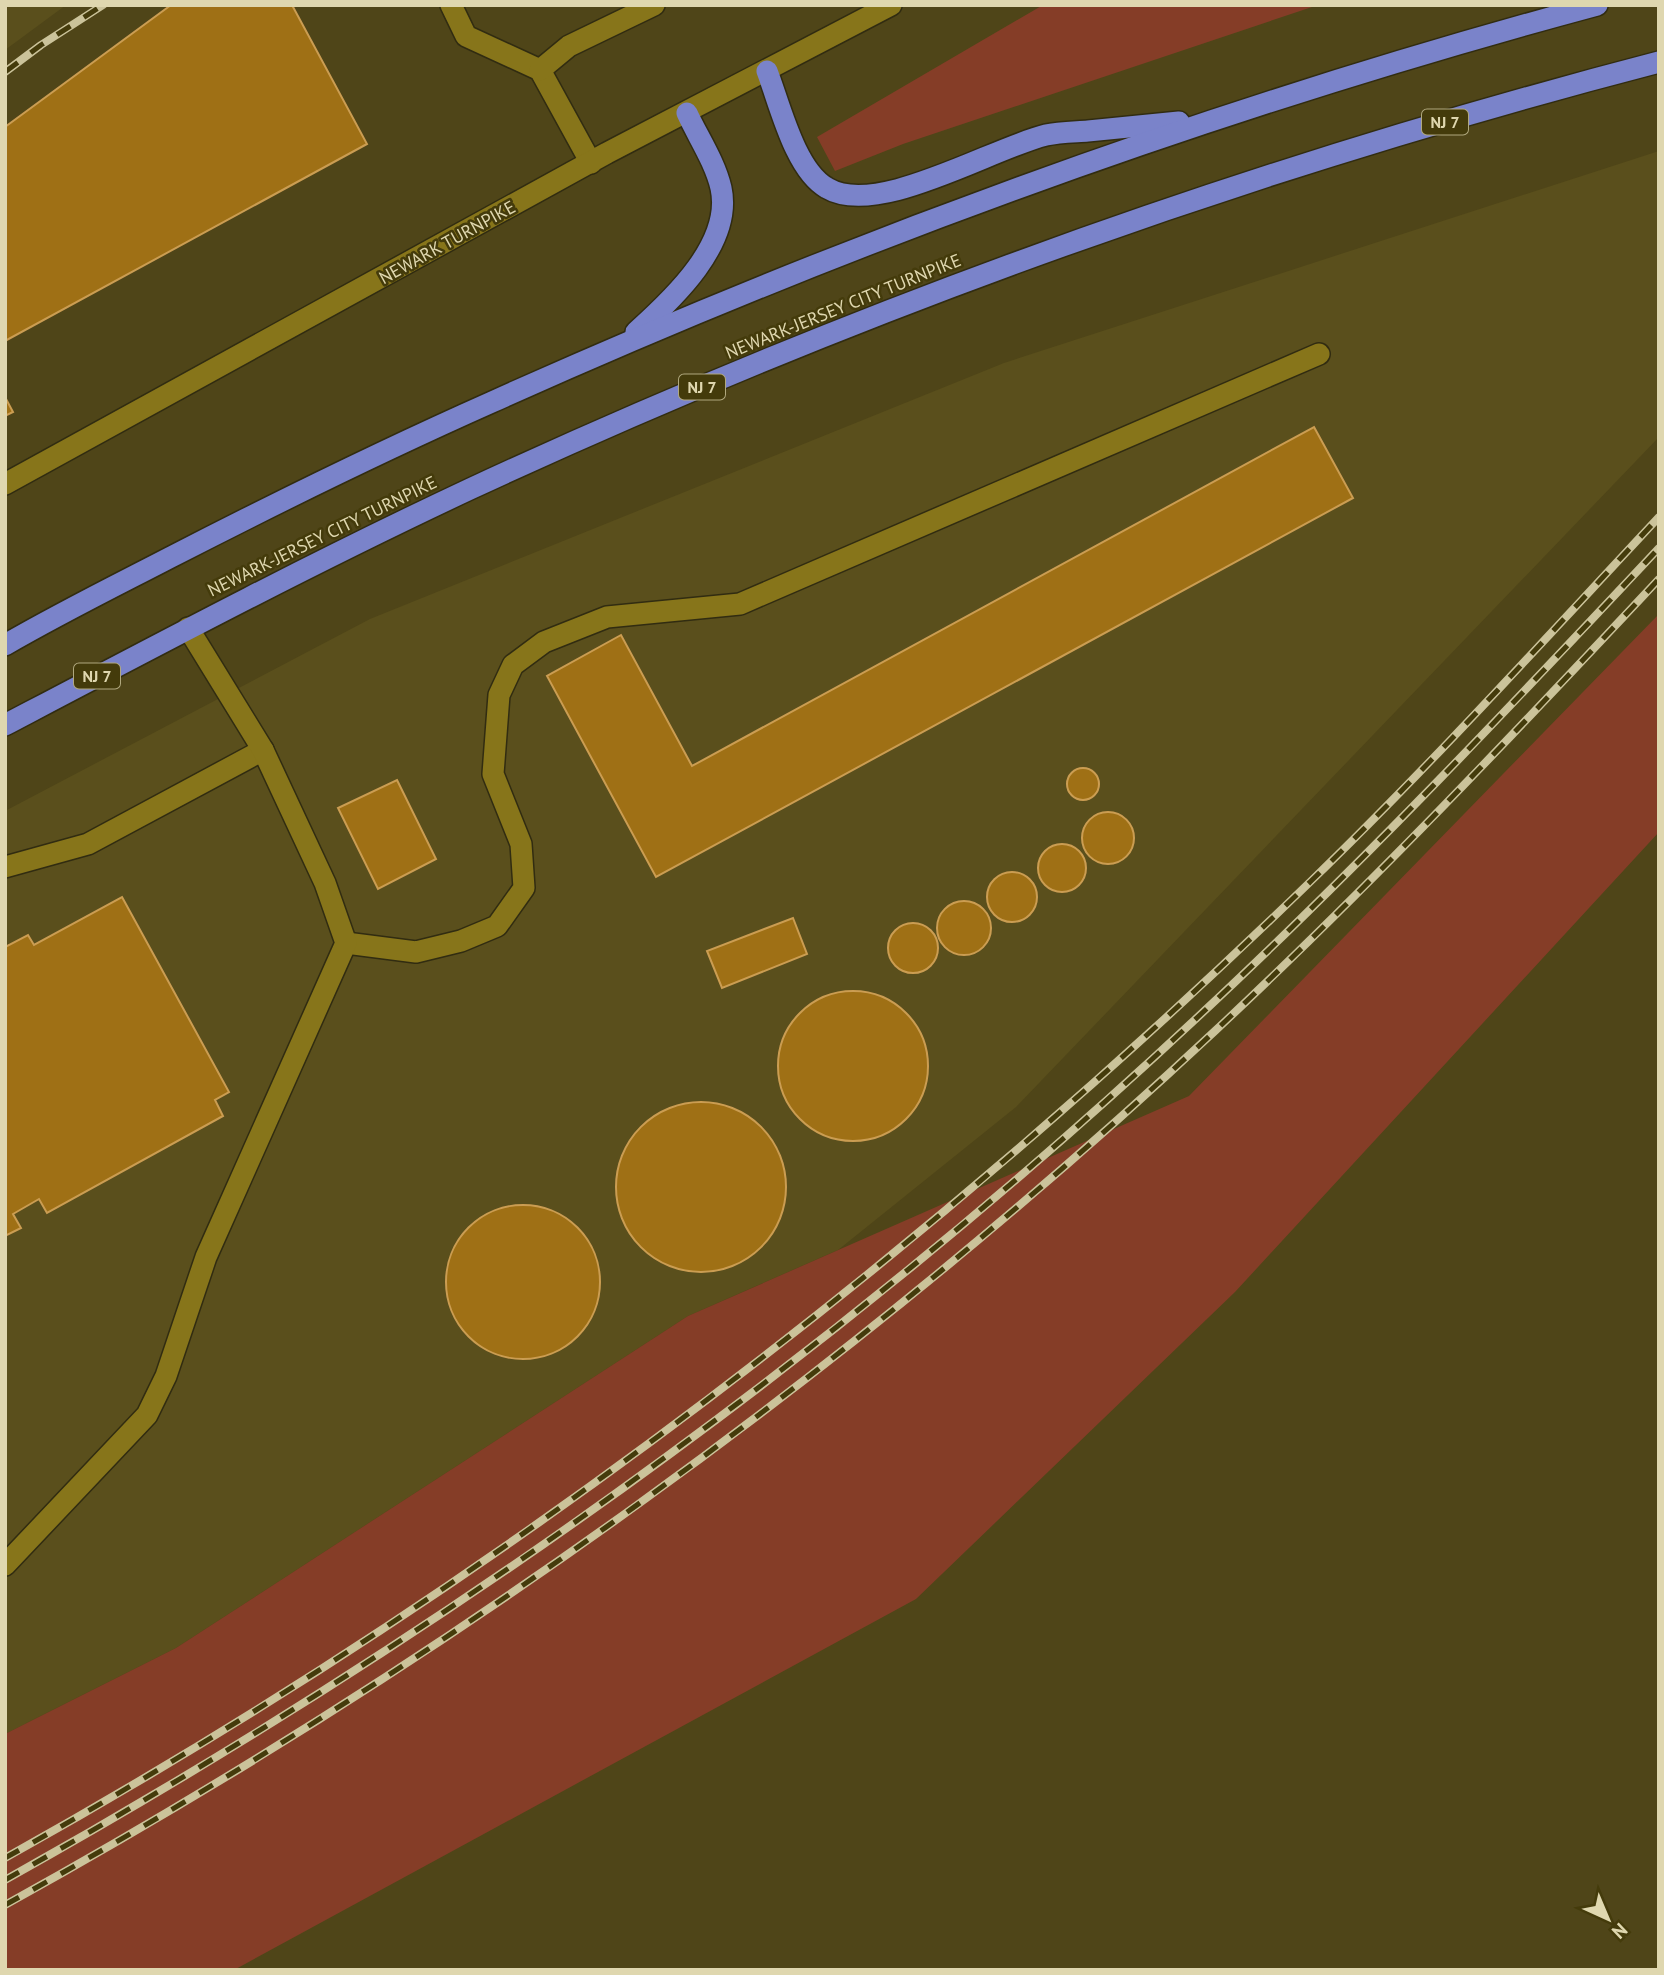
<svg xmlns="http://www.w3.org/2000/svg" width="1664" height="1975" font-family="'PT Sans',sans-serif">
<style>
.built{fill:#5a4f1c}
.green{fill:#853d27}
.building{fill:#9f7015;stroke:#cb9d52;stroke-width:2}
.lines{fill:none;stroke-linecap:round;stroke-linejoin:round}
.minor-casing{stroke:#312c11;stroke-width:24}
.highway-casing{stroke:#312c11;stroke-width:24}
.minor{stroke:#87751a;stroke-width:21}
.highway{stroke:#7a83ca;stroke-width:21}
.rail-casing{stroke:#cbc39a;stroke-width:8}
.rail{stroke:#443b0b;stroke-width:5;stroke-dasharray:16;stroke-linecap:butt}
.labels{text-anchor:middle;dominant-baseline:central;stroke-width:5;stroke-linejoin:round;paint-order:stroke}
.shield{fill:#443b0b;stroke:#b0a87e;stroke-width:2}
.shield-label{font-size:16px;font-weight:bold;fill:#dfd7af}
.street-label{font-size:18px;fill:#dfd7af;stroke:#443b0b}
</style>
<rect width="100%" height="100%" fill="#4f4518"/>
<g class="built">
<polygon points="5,5 66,5 5,50"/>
<polygon points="1659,151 1659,437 1016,1107 838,1250 688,1316 176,1648 5,1734 5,811 370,619 1004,363"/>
</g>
<g class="green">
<polygon points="1043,5 1318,5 903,144 835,171 817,137"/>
<polygon points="1659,614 1659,832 1235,1292 916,1599 234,1970 5,1970 5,1734 176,1648 688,1316 1189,1096"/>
</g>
<g class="building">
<polygon points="171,5 292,5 367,144 5,341 5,127"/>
<polygon points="5,397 13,412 5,416"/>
<polygon points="1314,427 1353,498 656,877 547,676 621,635 692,766"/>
<circle cx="1083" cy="784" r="16"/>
<polygon points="397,780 436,859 378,889 338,808"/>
<circle cx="1108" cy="838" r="26"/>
<circle cx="1062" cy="868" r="24"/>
<circle cx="1012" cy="897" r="25"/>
<polygon points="122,897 229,1092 215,1100 223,1116 47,1213 39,1199 13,1214 21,1228 5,1236 5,947 28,935 34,945"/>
<circle cx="964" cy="928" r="27"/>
<polygon points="793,918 807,954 722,988 707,951"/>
<circle cx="913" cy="948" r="25"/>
<circle cx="853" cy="1066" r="75"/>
<circle cx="701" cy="1187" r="85"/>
<circle cx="523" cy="1282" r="77"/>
</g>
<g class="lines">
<defs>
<g id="minor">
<polyline points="451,5 466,36 540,70 591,163"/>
<polyline points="540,70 569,46 654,5"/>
<polyline points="5,484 607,153 891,5"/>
<polyline points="5,867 88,844 263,750"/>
<polyline points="346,943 416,952 461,941 497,926 524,888 521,844 493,774 499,695 513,665 544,642 607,617 740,604 1319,354"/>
<polyline points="5,1565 147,1415 166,1376 206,1257 346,943 325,883 263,750 188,628"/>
</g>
<g id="highway">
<path d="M767,71C780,105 795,170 827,188C877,218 992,148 1046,135C1059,132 1075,132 1088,131C1119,128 1149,125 1179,122"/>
<path d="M636,332C673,299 733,243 721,188C715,162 698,137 687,113"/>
<path d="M5,645C60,613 117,585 173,556C278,502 384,450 492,402C850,241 1218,107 1597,5"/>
<path d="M5,725C159,644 312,563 470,489C852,312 1251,168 1659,62"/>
</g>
</defs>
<use href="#minor" class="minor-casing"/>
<use href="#highway" class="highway-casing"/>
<use href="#minor" class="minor"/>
<use href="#highway" class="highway"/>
<defs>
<g id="rail">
<polyline points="5,72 41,45 103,5"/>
<path d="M5,1858C483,1592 918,1262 1310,882C1431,765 1544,640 1659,517"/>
<path d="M5,1880C435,1640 841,1351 1201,1014C1360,866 1510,707 1659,548"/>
<path d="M5,1905C441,1664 852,1370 1216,1030C1370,886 1515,733 1659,579"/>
</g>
</defs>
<use href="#rail" class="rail-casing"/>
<use href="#rail" class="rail"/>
</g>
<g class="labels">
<g class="shield">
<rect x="1422" y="109.5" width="46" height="25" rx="5"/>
<rect x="679" y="374.5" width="46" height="25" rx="5"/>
<rect x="74" y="663.5" width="46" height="25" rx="5"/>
</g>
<g class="shield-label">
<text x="1445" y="122">NJ 7</text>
<text x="702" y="387">NJ 7</text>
<text x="97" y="676">NJ 7</text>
</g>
<g class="street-label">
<text transform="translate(447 242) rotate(-29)">NEWARK TURNPIKE</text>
<text transform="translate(843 306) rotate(-22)">NEWARK-JERSEY CITY TURNPIKE</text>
<text transform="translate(322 536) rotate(-26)">NEWARK-JERSEY CITY TURNPIKE</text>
</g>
</g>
<rect width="1664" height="1975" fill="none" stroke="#dfd7af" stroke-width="14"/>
<g transform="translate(1608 1919) rotate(136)" stroke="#443b0b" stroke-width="5" paint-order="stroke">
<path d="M0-5L12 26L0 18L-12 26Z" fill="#dfd7af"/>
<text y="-10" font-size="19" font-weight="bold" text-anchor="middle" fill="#dfd7af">N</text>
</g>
</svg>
